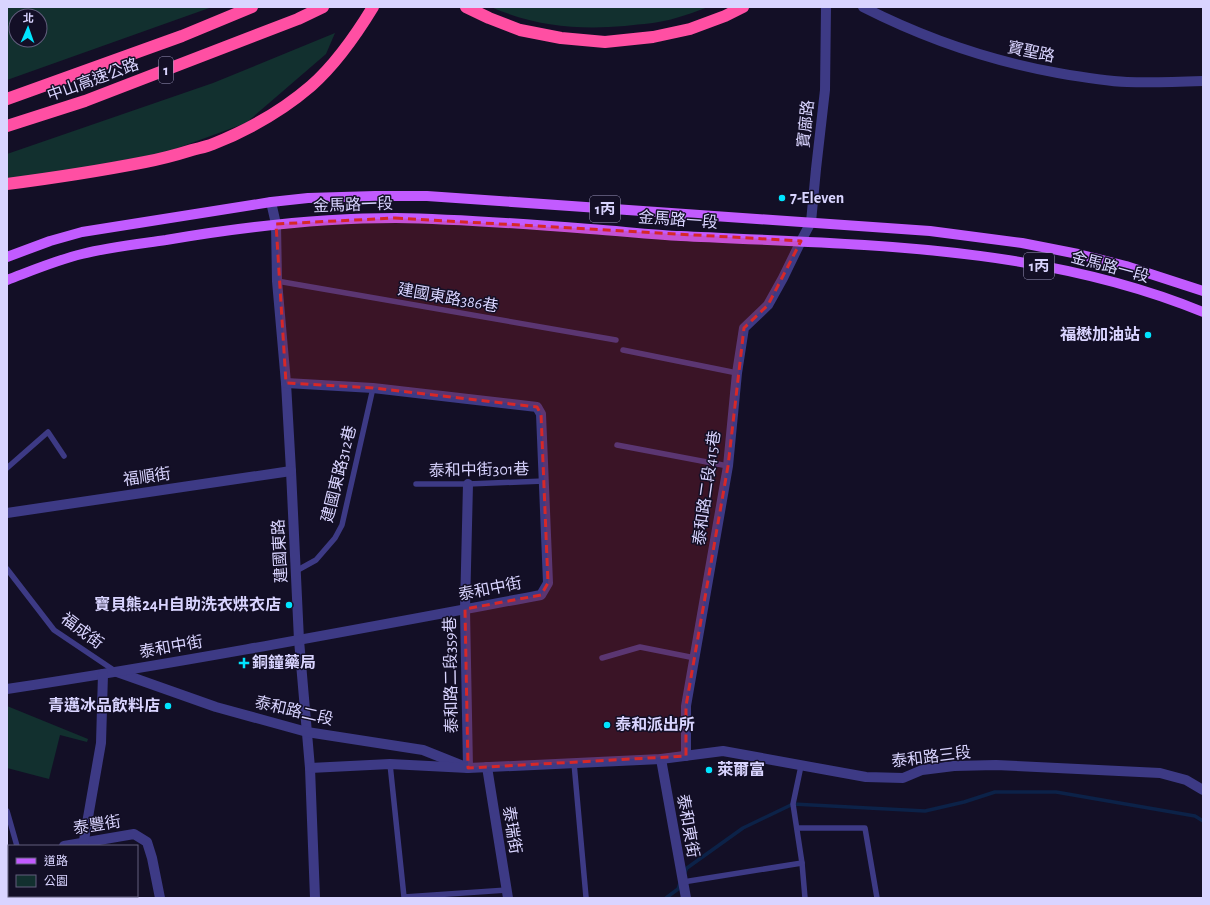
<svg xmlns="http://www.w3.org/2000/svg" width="1210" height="905" font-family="'Alegreya Sans','Noto Sans TC',sans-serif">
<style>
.green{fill:#12302f;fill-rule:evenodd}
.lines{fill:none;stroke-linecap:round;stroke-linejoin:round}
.stream{stroke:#0c2248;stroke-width:3.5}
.service{stroke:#3d3a85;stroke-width:5.5}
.minor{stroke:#3d3a85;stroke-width:10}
.tertiary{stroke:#3d3a85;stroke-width:10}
.primary{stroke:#c25bff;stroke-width:10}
.motorway{stroke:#ff4fa3;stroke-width:12}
.marked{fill:#d62828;fill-opacity:0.2;stroke:#d62828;stroke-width:3;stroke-dasharray:8 5;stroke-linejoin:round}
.poi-dot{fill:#00e5ff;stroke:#130f26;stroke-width:1.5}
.labels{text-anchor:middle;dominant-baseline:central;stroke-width:3;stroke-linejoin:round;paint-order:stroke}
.shield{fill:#130f26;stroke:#9e99be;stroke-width:1}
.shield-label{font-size:15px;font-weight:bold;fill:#d9d4ff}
.street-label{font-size:16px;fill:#d9d4ff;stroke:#130f26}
.poi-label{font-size:16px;font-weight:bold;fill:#d9d4ff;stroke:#130f26;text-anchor:start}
</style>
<rect width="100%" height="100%" fill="#130f26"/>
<g class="green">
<path d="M7,7H212L7,80ZM16,16H40V40H16Z"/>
<path d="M491,7H708C697,11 687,15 676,18C660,23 642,24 625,26C577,30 535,26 491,7Z"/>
<polygon points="335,33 326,54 246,123 167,152 7,182 7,154 213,83"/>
<polygon points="7,706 88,739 87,742 60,735 49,779 7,768"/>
</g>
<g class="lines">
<g class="stream">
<polyline points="684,874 687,868 743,828 793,804 925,811 964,802 995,792 1056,792 1195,816 1203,821"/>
<polyline points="666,898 678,889 680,883"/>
</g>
<g class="service">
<polyline points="277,281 616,340"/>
<polyline points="623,350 737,373"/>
<polyline points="617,445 728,466"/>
<polyline points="7,468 48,432 64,456"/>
<polyline points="416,484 468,484 544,481"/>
<polyline points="7,569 54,630 115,671"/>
<polyline points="296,571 316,560 335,538 342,525 373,388"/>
<polyline points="602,658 640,647 695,658"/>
<polyline points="574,763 586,897"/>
<polyline points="390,764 404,897 507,890"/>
<polyline points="801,766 793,804 802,863 805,898"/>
<polyline points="7,811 17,846"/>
<polyline points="797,828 865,828 877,898"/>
<polyline points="683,882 802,863"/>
</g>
<g class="minor">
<path d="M863,7C924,38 991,61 1058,73C1081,77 1104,81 1127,82C1152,83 1178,82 1203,81"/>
<polyline points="271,202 276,224 277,281 286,383 291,471 299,640 310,768 315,898"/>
<polyline points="7,513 291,471"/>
<polyline points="117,672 216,707 307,732 423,750 468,768 465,609 468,484"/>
<path d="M7,689C186,662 364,628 541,595L548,583L541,414L537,407L373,388L286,383"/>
<polyline points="686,756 686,706 728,466 737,373 744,328 768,305 783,278 801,241"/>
<polyline points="661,759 686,898"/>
<polyline points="487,767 508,898"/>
<polyline points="310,768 390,764 468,768 661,759 723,751 866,777 903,778 922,770 954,766 996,765 1160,773 1186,780 1203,790"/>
<polyline points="64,846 134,834 147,842 152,858 160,898"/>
<polyline points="83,846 101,743 103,674"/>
<polyline points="7,857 9,856"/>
<polyline points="80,898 80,896"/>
</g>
<polyline class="tertiary" points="801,241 811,222 816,169 825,90 826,7"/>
<g class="primary">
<polyline points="7,257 50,241 82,232 271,202 308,198 375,196 427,196 930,231 1022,243 1078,254 1126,266 1203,291"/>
<path d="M7,280C31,271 57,260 82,254C109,247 138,244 166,240C242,227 318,218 396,218C461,219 526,224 590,229C621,231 651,235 681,236C856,245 1038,244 1203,312"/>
</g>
<g class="motorway">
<polyline points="466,7 489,18 520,30 561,38 605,42 653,37 690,29 725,16 743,7"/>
<polyline points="7,99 182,36 252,7"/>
<polyline points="7,126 85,101 298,19 323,7"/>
<path d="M7,184C53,178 99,171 145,162C161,159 176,155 192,150C199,148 206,147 213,144C248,130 282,111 311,86C336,64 356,35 373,7"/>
</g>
</g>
<path class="marked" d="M395,218L801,241L768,305L744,328L728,466L686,706V756L468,768L465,609L541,595L548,583L541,414L537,407L373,388L286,383L276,224Z"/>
<g class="poi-dot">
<circle cx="782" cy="198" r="4"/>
<circle cx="1148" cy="335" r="4"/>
<circle cx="289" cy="605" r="4"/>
<path d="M242 657h4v4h4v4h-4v4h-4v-4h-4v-4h4z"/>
<circle cx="168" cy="706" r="4"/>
<circle cx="607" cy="725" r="4"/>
<circle cx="709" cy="770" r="4"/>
</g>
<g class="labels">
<g class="shield">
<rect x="159" y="57" width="14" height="26" rx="3"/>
<rect x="590" y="196" width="30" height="26" rx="3"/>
<rect x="1024" y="253" width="30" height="26" rx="3"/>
</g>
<g class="shield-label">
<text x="166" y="70">1</text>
<text x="605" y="209">1丙</text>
<text x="1039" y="266">1丙</text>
</g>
<g class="street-label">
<text transform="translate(1031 52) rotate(12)">寶聖路</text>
<text transform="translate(93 80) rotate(-20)">中山高速公路</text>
<text transform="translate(806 124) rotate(-84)">寶廍路</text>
<text transform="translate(353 205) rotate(-2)">金馬路一段</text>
<text transform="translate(678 220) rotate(4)">金馬路一段</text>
<text transform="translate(1110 267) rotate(15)">金馬路一段</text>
<text transform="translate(448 298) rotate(10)">建國東路386巷</text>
<text transform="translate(479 470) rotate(-1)">泰和中街301巷</text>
<text transform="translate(339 474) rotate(-76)">建國東路312巷</text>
<text transform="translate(147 477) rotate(-8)">福順街</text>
<text transform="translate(707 488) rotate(-82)">泰和路二段415巷</text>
<text transform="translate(280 551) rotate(-93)">建國東路</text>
<text transform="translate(490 589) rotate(-11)">泰和中街</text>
<text transform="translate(82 631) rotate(37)">福成街</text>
<text transform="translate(171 647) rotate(-10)">泰和中街</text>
<text transform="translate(451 675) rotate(-91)">泰和路二段359巷</text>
<text transform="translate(294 711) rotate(13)">泰和路二段</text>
<text transform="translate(931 757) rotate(-7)">泰和路三段</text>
<text transform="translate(97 825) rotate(-9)">泰豐街</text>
<text transform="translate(688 826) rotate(80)">泰和東街</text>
<text transform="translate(512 830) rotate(81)">泰瑞街</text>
</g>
<g class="poi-label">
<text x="790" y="198">7-Eleven</text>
<text x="1140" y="335" text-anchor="end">福懋加油站</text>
<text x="281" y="605" text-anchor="end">寶貝熊24H自助洗衣烘衣店</text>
<text x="252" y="663">銅鐘藥局</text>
<text x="160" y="706" text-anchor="end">青邁冰品飲料店</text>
<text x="615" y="725">泰和派出所</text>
<text x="717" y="770">萊爾富</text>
</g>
</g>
<rect width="1210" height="905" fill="none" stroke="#d9d4ff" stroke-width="16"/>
<rect x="8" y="845" width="130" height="52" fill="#130f26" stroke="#625e7d"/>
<rect x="16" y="858" width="20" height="6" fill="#c25bff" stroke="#625e7d"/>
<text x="44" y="865" font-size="12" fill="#d9d4ff">道路</text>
<rect x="16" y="875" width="20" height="12" fill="#12302f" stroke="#625e7d"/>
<text x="44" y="885" font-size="12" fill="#d9d4ff">公園</text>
<g transform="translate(28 28) rotate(2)"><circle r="19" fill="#130f26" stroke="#625e7d"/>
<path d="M0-3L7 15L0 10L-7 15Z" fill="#00e5ff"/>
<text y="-6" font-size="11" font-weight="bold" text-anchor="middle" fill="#d9d4ff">北</text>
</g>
</svg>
